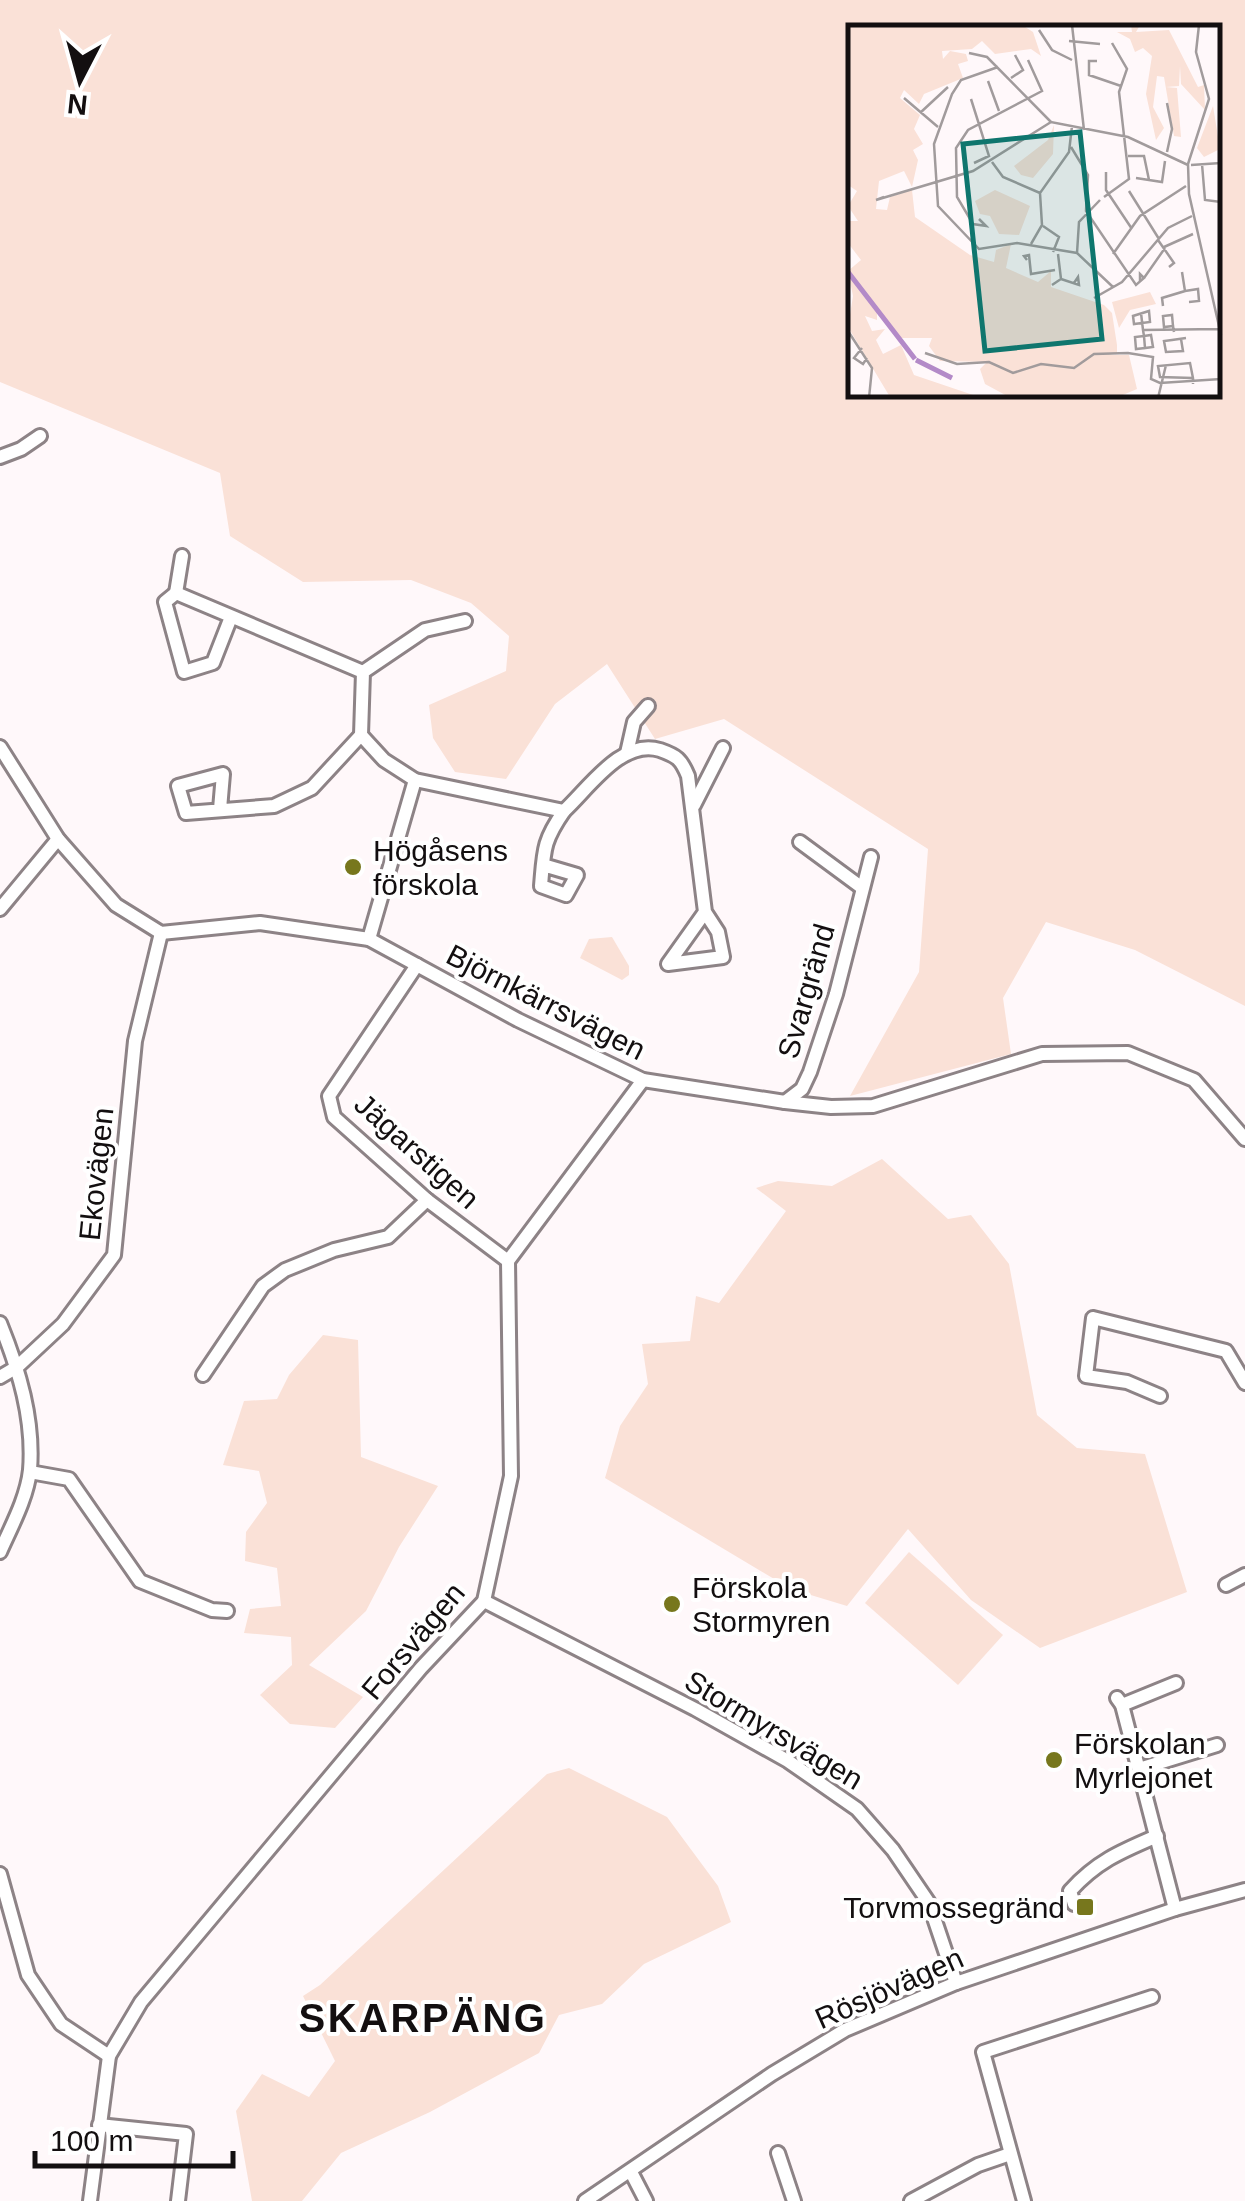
<svg xmlns="http://www.w3.org/2000/svg" width="1245" height="2201" font-family="Arial,sans-serif">
<style>
.green{fill:#fae1d7;fill-rule:evenodd}
.lines{fill:none;stroke-linecap:round;stroke-linejoin:round}
.minor-casing{stroke:#8d8386;stroke-width:18}
.minor{stroke:#fff;stroke-width:12}
.poi-dot{fill:#77771d;stroke:#fff;stroke-width:4}
.labels{text-anchor:middle;dominant-baseline:central;stroke-width:8;stroke-linejoin:round;paint-order:stroke}
.poi-label{font-size:30px;fill:#130f10;stroke:#fff;text-anchor:start}
.street-label{font-size:30px;fill:#130f10;stroke:#fff}
.district-label{font-size:40px;font-weight:bold;letter-spacing:2.5px;fill:#130f10;stroke:#fff}
.inset-river{fill:none;stroke:#b38ac8;stroke-width:5}
.inset-road{fill:none;stroke:#a19b9c;stroke-width:2.5}
.view{fill:#0f766e;fill-opacity:0.15;stroke:#0f766e;stroke-width:5}
.inset-edge{fill:none;stroke:#130f10;stroke-width:5}
</style>
<rect width="100%" height="100%" fill="#fff8fa"/>
<g class="green">
<path d="M0,0H1245V1006L1135,950L1046,922L1003,998L1011,1054L850,1096L919,972L928,849L724,719L655,739L607,664L555,704L506,779L455,772L433,738L429,705L506,671L509,636L471,603L411,580L303,582L230,536L220,473L0,382ZM850,28H1218V395H850Z"/>
<polygon points="612,937 629,966 629,975 622,980 580,958 589,939"/>
<polygon points="882,1159 948,1219 971,1215 1009,1264 1037,1415 1077,1448 1145,1454 1187,1592 1040,1648 971,1600 908,1529 847,1606 791,1589 605,1478 620,1426 648,1384 642,1344 690,1341 696,1296 719,1303 786,1211 756,1188 778,1181 832,1186"/>
<polygon points="323,1335 358,1340 361,1457 438,1486 399,1547 366,1611 309,1665 363,1697 335,1728 290,1724 260,1695 292,1665 291,1637 244,1633 250,1609 281,1606 277,1568 245,1561 246,1532 267,1503 259,1471 223,1465 244,1401 277,1399 289,1375"/>
<polygon points="909,1552 1003,1635 958,1685 865,1603"/>
<polygon points="569,1768 667,1817 718,1886 731,1922 644,1964 602,2004 559,2015 539,2053 430,2112 341,2153 302,2201 252,2201 236,2111 262,2074 309,2097 335,2061 303,1996 320,1985 547,1774"/>
</g>
<g class="lines">
<defs>
<g id="minor">
<polyline points="0,457 21,449 40,436"/>
<polyline points="176,593 182,556"/>
<polyline points="231,617 213,663 184,672 165,602 176,593 363,672"/>
<path d="M465,621L425,630L363,672L361,735L384,760L415,780L564,811C589,788 622,738 660,750C677,756 681,759 688,776L705,912L668,964L723,957L718,932L705,912"/>
<polyline points="0,747 58,839 116,905 161,933 260,923 369,939 518,1020 643,1080 785,1102 831,1107 873,1106 1042,1054 1128,1053 1194,1080 1245,1139"/>
<polyline points="627,753 634,722 648,706"/>
<polyline points="694,805 723,748"/>
<polyline points="220,809 223,774 178,786 186,813 274,806 312,788 361,735"/>
<polyline points="800,842 861,887"/>
<path d="M543,865L577,875L566,895L541,886C544,850 543,841 564,811"/>
<polyline points="0,909 58,839"/>
<polyline points="369,939 415,780"/>
<polyline points="417,965 329,1096 334,1117 427,1200 508,1261"/>
<polyline points="785,1102 802,1089 810,1072 836,994 871,857"/>
<path d="M0,1323C19,1370 34,1419 30,1470C27,1498 11,1527 0,1552"/>
<polyline points="203,1375 263,1286 285,1270 334,1250 388,1237 427,1200"/>
<polyline points="0,1377 17,1367 63,1324 114,1255 135,1041 161,933"/>
<polyline points="1160,1396 1127,1382 1086,1376 1093,1318 1226,1351 1245,1383"/>
<polyline points="30,1472 69,1479 140,1581 212,1610 227,1611"/>
<polyline points="1226,1585 1245,1575"/>
<polyline points="484,1601 695,1709 788,1761 857,1809 893,1850 929,1903 956,1983"/>
<polyline points="1117,1698 1122,1705 1175,1909"/>
<polyline points="1122,1705 1176,1683"/>
<polyline points="1139,1769 1217,1745"/>
<polyline points="0,1874 28,1975 61,2024 109,2056"/>
<path d="M1074,1904L1070,1891C1097,1861 1122,1851 1157,1836"/>
<polyline points="99,2125 186,2134 178,2201"/>
<polyline points="778,2153 794,2201"/>
<polyline points="631,2172 646,2201"/>
<polyline points="90,2201 109,2056 141,2002 421,1668 484,1601 511,1476 508,1261 643,1080"/>
<polyline points="585,2201 772,2074 845,2030 956,1983 1175,1909 1245,1890"/>
<polyline points="911,2201 978,2165 1010,2154"/>
<polyline points="1024,2201 983,2052 1152,1997"/>
</g>
</defs>
<use href="#minor" class="minor-casing"/>
<use href="#minor" class="minor"/>
</g>
<g class="poi-dot">
<circle cx="353" cy="867" r="10"/>
<circle cx="672" cy="1604" r="10"/>
<circle cx="1054" cy="1760" r="10"/>
<rect x="1075" y="1897" width="20" height="20" rx="5"/>
</g>
<g class="labels">
<g class="poi-label">
<text x="373" y="850">Högåsens<tspan x="373" dy="34">förskola</tspan></text>
<text x="692" y="1587">Förskola<tspan x="692" dy="34">Stormyren</tspan></text>
<text x="1074" y="1743">Förskolan<tspan x="1074" dy="34">Myrlejonet</tspan></text>
<text x="1065" y="1907" text-anchor="end">Torvmossegränd</text>
</g>
<g class="street-label">
<text transform="translate(806 991) rotate(-74)">Svargränd</text>
<text transform="translate(546 1002) rotate(27)">Björnkärrsvägen</text>
<text transform="translate(417 1151) rotate(42)">Jägarstigen</text>
<text transform="translate(96 1174) rotate(-84)">Ekovägen</text>
<text transform="translate(413 1641) rotate(-50)">Forsvägen</text>
<text transform="translate(774 1730) rotate(31)">Stormyrsvägen</text>
<text transform="translate(889 1988) rotate(-24)">Rösjövägen</text>
</g>
<g class="district-label">
<text x="423" y="2018">SKARPÄNG</text>
</g>
</g>
<g transform="translate(848 25)">
<rect width="372" height="372" fill="#fff8fa"/>
<path d="M0,0H174L185,7L193,31L183,24L147,29L134,16L124,24L94,26L95,34L102,26L118,29L120,36L110,39L115,53L76,69L71,79L56,65L52,73L72,90L66,104L75,119L65,125L70,135L64,162L56,146L31,156L28,184L39,185L42,172L64,165L67,192L122,230L146,237L148,225L163,219L158,243L190,257L203,246V262L256,280L264,288L269,320V328L260,330H281L289,364L270,372H161L137,359L132,344L139,337L92,336L81,321L84,313H51L29,286V295L17,291L24,306L37,304L28,315L35,329L53,320L66,350L131,372H42L0,302L5,271L0,246L13,235L0,218V196H10L0,181L9,166L0,160ZM283,0H292L288,7L321,5L350,62L356,60L357,85L333,59L332,41L331,61L318,62L329,63L333,112L326,111L316,52L309,51L305,82L316,103L308,115L298,69L304,31L295,23L287,27L282,14L269,7H284ZM365,81L372,124L356,132L349,123ZM206,100L205,129L185,153L173,150L166,141L200,115ZM147,165L182,181L171,210L151,209L142,191L132,189L127,176ZM302,267L308,279L282,285L271,303L264,277Z" fill="#fae1d7"/>
<path class="inset-river" d="M0,247L67,334M68,335L104,353"/>
<path class="inset-road" d="M224,0L236,105M351,0L348,27L361,74L340,139L341,169L373,310M191,5L204,25L224,35M221,16L252,19M121,28L139,32L203,97M249,36H241V50L273,61M150,42L113,55L104,69L86,119L90,181L131,224L169,218L229,228L265,262M163,53L175,45L167,30M140,56L151,86M56,73L90,102M123,74L141,131L126,138M319,78L324,104L319,127M72,88L100,62M223,122L240,150L238,186L288,260L296,253L292,249V256M280,131H296L301,155M144,137L155,152L192,168M354,139L357,175L373,177M343,140L373,138M258,147V165L284,204M288,153L314,157L317,136M281,166L311,214M36,172L28,175L125,146L203,97L280,112L340,140M256,172L281,154L271,67L279,44L264,18M131,194L138,201L125,199L109,172L108,123L120,105L194,66L180,35M195,201L211,212L205,227M310,215L326,238L321,242M183,219L194,200L192,168L221,127L224,101M316,222L345,209M229,228L231,197L252,175M265,229L292,191L338,161M179,235L176,231L181,230L183,249L207,245M296,253L317,223M213,254L231,260L230,252L226,258M204,260L213,254L210,229M337,266L350,264L351,276L341,277M246,273L274,257L320,203L344,191M315,281L314,273L337,266L334,247M301,286L302,297L286,299L285,291ZM293,288L295,305L296,311L297,323L305,322L303,310L296,311L287,312L288,324L297,323M325,301L316,302L315,291L324,290L325,301L326,307M295,305L371,304M0,306L24,343L21,373M333,314L335,326L318,327L316,316L324,315L338,313M14,323L6,333L15,339L19,333M77,328L109,339L141,337L165,348L193,339L226,343L246,329L280,328L305,332L303,354L312,358L373,354M345,353L312,352L310,341L342,338L345,353V359M310,373L318,340"/>
<path class="view" d="M232,107L254,314L137,326L115,119Z"/>
<rect width="372" height="372" class="inset-edge"/>
</g>
<g transform="translate(80 80) rotate(186)" stroke="#ffffff" stroke-width="8" paint-order="stroke">
<path d="M0-8L18 38L0 25L-18 38Z" fill="#130f10"/>
<text y="-15" font-size="28" font-weight="bold" text-anchor="middle" fill="#130f10">N</text>
</g>
<path d="M35 2151v15h198v-15" fill="none" stroke="#130f10" stroke-width="5"/>
<text x="50" y="2151" font-size="30" fill="#130f10" stroke="#ffffff" stroke-width="8" paint-order="stroke">100 m</text>
</svg>
